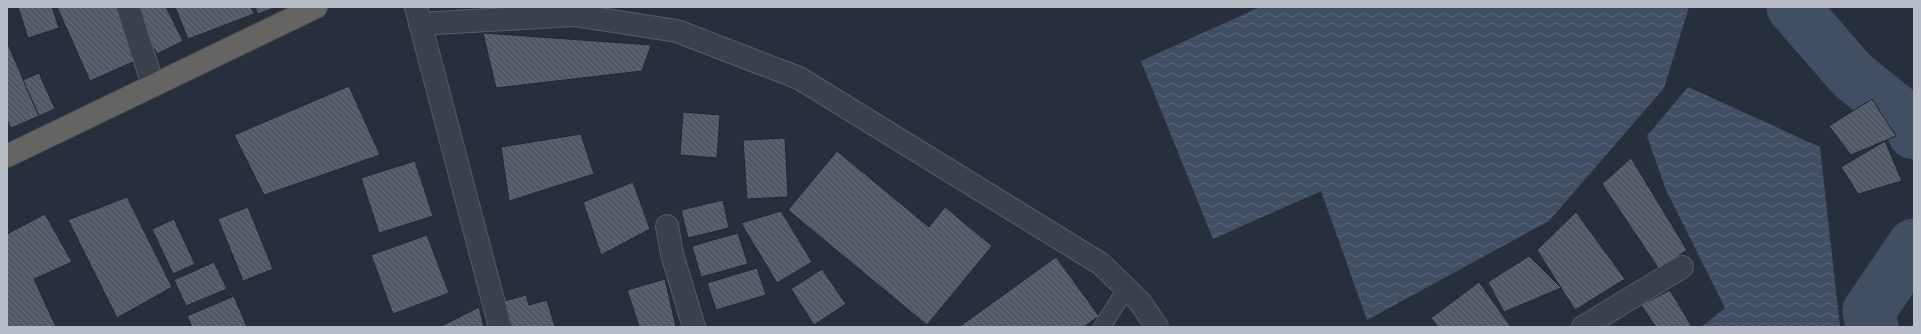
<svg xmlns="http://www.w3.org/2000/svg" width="1921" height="334" font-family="'Source Sans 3',sans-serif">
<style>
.water{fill:url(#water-waves)}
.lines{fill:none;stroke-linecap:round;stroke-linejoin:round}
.river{stroke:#414e64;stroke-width:53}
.building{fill:url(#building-back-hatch);stroke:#222833}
.service-casing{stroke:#565c67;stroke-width:18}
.minor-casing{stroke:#565c67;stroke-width:24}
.trunk-casing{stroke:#464c57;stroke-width:24}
.service{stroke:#3b414c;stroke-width:16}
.minor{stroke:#3b414c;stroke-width:22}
.trunk{stroke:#656462;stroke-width:22}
</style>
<defs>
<pattern id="water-waves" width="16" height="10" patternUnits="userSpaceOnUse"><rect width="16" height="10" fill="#414e64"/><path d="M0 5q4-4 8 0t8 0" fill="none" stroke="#5a6679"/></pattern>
<pattern id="building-back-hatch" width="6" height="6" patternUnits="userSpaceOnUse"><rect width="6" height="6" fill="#515866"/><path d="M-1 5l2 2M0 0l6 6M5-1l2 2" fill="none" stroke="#686e7a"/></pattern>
</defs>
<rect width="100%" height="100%" fill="#282f3c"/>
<g class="water">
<polygon points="1260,7 1689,7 1664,88 1549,221 1367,320 1321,191 1213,239 1141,61"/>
<polygon points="1688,87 1820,147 1840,327 1701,327 1725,308 1666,190 1647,136"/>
</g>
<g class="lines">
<g class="river">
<polyline points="1793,7 1852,75 1908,120 1914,133"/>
<polyline points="1872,327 1869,311 1914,245"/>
</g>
</g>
<g class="building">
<polygon points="18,7 52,7 59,28 28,38"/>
<polygon points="57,7 120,7 142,58 90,81"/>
<polygon points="133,7 166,7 183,41 157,54"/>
<polygon points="175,7 251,7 254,14 188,39"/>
<polygon points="255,7 276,7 258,14"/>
<polygon points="483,33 651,45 642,71 496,88"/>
<polygon points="7,42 39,116 11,128 7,120"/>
<polygon points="39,73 55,109 39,116 23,80"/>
<polygon points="349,86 380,155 264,195 234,135"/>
<polygon points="1872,99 1896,136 1851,155 1829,126"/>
<polygon points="683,112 720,115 717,158 680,155"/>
<polygon points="581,134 594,174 509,201 501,147"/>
<polygon points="785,138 788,197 747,199 743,140"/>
<polygon points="1885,141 1902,181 1858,194 1841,167"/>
<polygon points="837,151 929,227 945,207 992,246 927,325 788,210"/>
<polygon points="1631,158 1687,250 1659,269 1602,184"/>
<polygon points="415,161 433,216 379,233 361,178"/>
<polygon points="633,182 650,229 601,255 583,202"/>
<polygon points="127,197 172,287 117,318 68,220"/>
<polygon points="723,200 729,228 688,238 681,210"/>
<polygon points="248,207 273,269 243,281 218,219"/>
<polygon points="781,211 812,262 777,283 741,223"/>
<polygon points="1576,212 1625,279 1575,310 1537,250"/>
<polygon points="45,214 72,262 34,279 56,327 7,327 7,234"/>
<polygon points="174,219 195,264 173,274 152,229"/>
<polygon points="738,233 748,264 701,277 692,246"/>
<polygon points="427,235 449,293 393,314 371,255"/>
<polygon points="1529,256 1561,288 1504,312 1488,282"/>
<polygon points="1056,257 1099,316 1084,327 959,327"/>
<polygon points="214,262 227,289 186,306 174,280"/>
<polygon points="757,268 766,295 716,310 707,283"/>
<polygon points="822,269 846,304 814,325 791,289"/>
<polygon points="665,279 676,327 636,327 639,326 627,290"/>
<polygon points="1479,282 1511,327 1438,327 1431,318"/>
<polygon points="1670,290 1692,327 1656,327 1641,305"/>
<polygon points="526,295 529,305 547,300 555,327 512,327 504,301"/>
<polygon points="234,296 247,327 192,327 187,316"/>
<polygon points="479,307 484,327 440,327"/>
</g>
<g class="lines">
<defs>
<polyline id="service" points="1102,327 1127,287"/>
<g id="minor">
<polyline points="128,7 153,85"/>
<polyline points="416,7 500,327"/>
<polyline points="420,24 574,15 677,31 799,78 1101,264 1140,302 1157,327"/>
<polyline points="667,226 672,254 694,327"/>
<polyline points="1583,327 1682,267"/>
</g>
<polyline id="trunk" points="7,156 316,7"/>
</defs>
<use href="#service" class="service-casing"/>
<use href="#minor" class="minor-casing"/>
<use href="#trunk" class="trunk-casing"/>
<use href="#service" class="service"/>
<use href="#minor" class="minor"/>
<use href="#trunk" class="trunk"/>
</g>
<rect width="1921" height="334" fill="none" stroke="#b7bdc7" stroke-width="16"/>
</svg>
